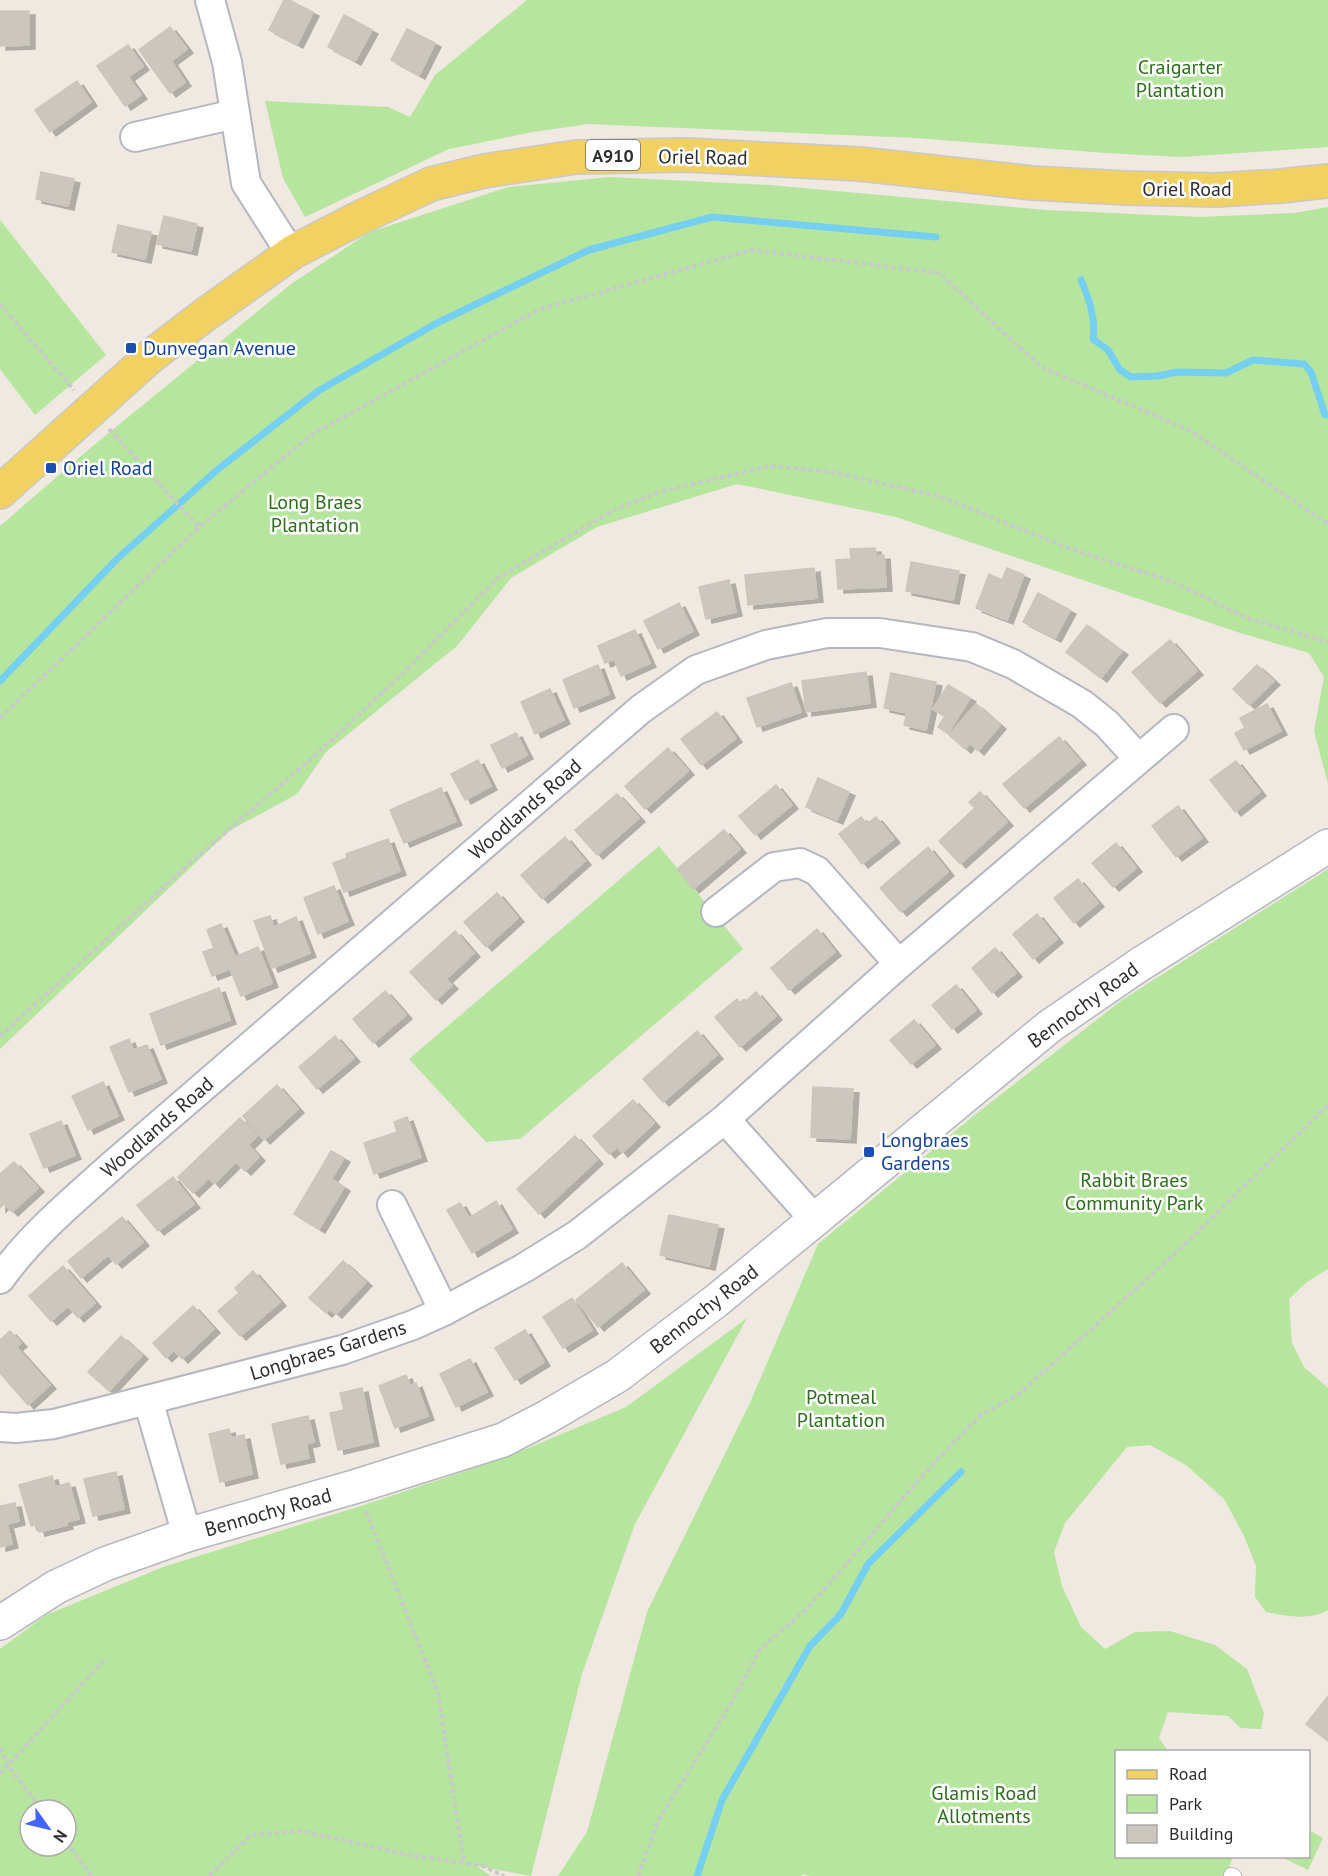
<svg xmlns="http://www.w3.org/2000/svg" width="1328" height="1876" font-family="'PT Sans',sans-serif">
<style>
.green{fill:#b6e59e;fill-rule:evenodd}
.lines{fill:none;stroke-linecap:round;stroke-linejoin:round}
.stream{stroke:#75cff0;stroke-width:7}
.building{fill:#cbc7bf;stroke:#cbc5ba;stroke-width:1.5;filter:url(#shadow)}
.service-casing{stroke:#b4b7c1;stroke-width:16}
.minor-casing{stroke:#b4b7c1;stroke-width:32}
.tertiary-casing{stroke:#b4b7c1;stroke-width:36}
.primary-casing{stroke:#c9c9c9;stroke-width:36}
.path{stroke:#c9c9c9;stroke-width:4;stroke-dasharray:4.5 3;stroke-linecap:butt}
.service{stroke:#fff;stroke-width:14}
.minor{stroke:#fff;stroke-width:28}
.tertiary{stroke:#fff;stroke-width:33}
.primary{stroke:#f2d163;stroke-width:33}
.transit-dot{fill:#1a4fb4;stroke:#fff;stroke-width:2}
.labels{text-anchor:middle;dominant-baseline:central;stroke-width:5;stroke-linejoin:round;paint-order:stroke}
.shield{fill:#fff;stroke:#6d6d6d;stroke-width:1.5}
.shield-label{font-size:18px;font-weight:bold;fill:#2e2e2e}
.park-label{font-size:20px;fill:#2c6e1b;stroke:#fff}
.street-label{font-size:20px;fill:#2e2e2e;stroke:#fff}
.transit-label{font-size:20px;fill:#164399;stroke:#fff;text-anchor:start}
</style>
<defs>
<filter id="shadow"><feDropShadow dx="6" dy="4" stdDeviation="0" flood-color="#0004"/></filter>
</defs>
<rect width="100%" height="100%" fill="#efe9e1"/>
<g class="green">
<polygon points="527,0 1328,0 1328,147 1181,157 1106,153 916,138 588,124 533,132 449,149 305,217 283,178 265,101 388,107 410,117 435,75"/>
<polygon points="610,177 770,185 1046,210 1200,217 1294,213 1328,207 1328,784 1314,731 1324,677 1309,653 1237,632 896,517 737,484 597,527 511,578 457,646 326,752 297,794 229,831 0,1049 0,526 88,450 291,284 370,232 508,187"/>
<polygon points="0,220 106,355 35,415 0,369"/>
<polygon points="659,846 743,949 520,1139 486,1142 409,1059"/>
<path d="M1328,869V1269L1307,1282L1289,1299L1292,1343L1304,1367L1328,1388V1610C1309,1621 1287,1616 1266,1612L1255,1597L1256,1566L1244,1536L1224,1499L1186,1465L1150,1445L1127,1447L1065,1523L1054,1552L1062,1586L1081,1627L1105,1649L1135,1632L1170,1631L1215,1645L1247,1669L1264,1713L1261,1729L1241,1728L1228,1716L1168,1712L1159,1738L1168,1751L1116,1752V1856L1233,1857L1225,1876H810L802,1874L801,1876H558L587,1832L647,1612L749,1405L818,1244L976,1114L1122,1000Z"/>
<path d="M747,1318L635,1524L582,1674L531,1876L477,1866L491,1876H0V1649L46,1615L163,1567L364,1505L507,1457L626,1407ZM30,1810H66V1846H30Z"/>
<polygon points="1309,1830 1323,1838 1308,1870 1281,1857 1308,1856"/>
</g>
<g class="lines">
<g class="stream">
<path d="M1081,280C1089,299 1096,318 1093,339L1108,350L1120,370L1131,377L1158,376L1177,372L1226,373L1253,360L1304,364L1311,372L1325,415H1328"/>
<polyline points="0,681 118,558 217,470 318,391 437,323 589,250 712,217 936,237"/>
<polyline points="697,1876 722,1800 810,1646 841,1614 868,1564 961,1472"/>
</g>
</g>
<g class="building">
<polygon points="284,0 289,0 313,12 297,44 269,30"/>
<polygon points="0,11 29,11 29,45 0,46"/>
<polygon points="344,15 372,30 355,61 328,47"/>
<polygon points="170,27 187,49 171,61 185,82 170,93 139,50"/>
<polygon points="407,29 435,43 419,75 391,60"/>
<polygon points="128,45 143,66 128,77 141,95 125,106 97,66"/>
<polygon points="77,81 91,102 50,132 35,110"/>
<polygon points="41,172 74,179 68,206 36,199"/>
<polygon points="164,216 197,224 191,251 157,244"/>
<polygon points="118,225 151,232 145,259 112,252"/>
<polygon points="875,548 876,556 884,555 886,587 838,589 836,560 851,559 850,549"/>
<polygon points="911,562 959,571 953,600 906,591"/>
<polygon points="814,568 817,598 748,605 745,575"/>
<polygon points="1007,568 1024,575 1007,620 976,608 989,574 1002,580"/>
<polygon points="729,580 736,612 706,619 699,587"/>
<polygon points="1038,593 1070,610 1055,638 1023,622"/>
<polygon points="679,603 693,631 658,649 644,621"/>
<polygon points="1087,625 1122,651 1101,678 1066,652"/>
<polygon points="635,630 650,663 621,676 614,659 605,663 598,646"/>
<polygon points="1170,640 1197,671 1160,703 1132,672"/>
<polygon points="598,665 609,694 574,708 563,680"/>
<polygon points="1257,665 1274,681 1249,705 1233,689"/>
<polygon points="866,672 870,703 806,712 802,681"/>
<polygon points="891,673 936,682 926,730 904,725 907,713 884,708"/>
<polygon points="791,683 801,712 757,727 747,698"/>
<polygon points="948,685 970,698 948,733 938,727 945,716 933,709"/>
<polygon points="550,689 564,720 535,734 521,702"/>
<polygon points="976,704 1000,725 978,751 970,743 965,749 949,735"/>
<polygon points="1267,704 1281,731 1244,750 1235,733 1245,728 1240,718"/>
<polygon points="717,712 736,738 701,765 681,739"/>
<polygon points="516,733 527,755 502,768 491,745"/>
<polygon points="1059,737 1080,761 1024,808 1003,784"/>
<polygon points="668,748 688,771 645,809 625,786"/>
<polygon points="478,760 491,786 465,800 451,774"/>
<polygon points="1236,761 1260,792 1235,812 1210,780"/>
<polygon points="818,778 849,792 837,820 806,807"/>
<polygon points="776,785 792,805 755,835 739,816"/>
<polygon points="441,788 456,821 404,843 390,810"/>
<polygon points="980,792 1007,822 960,864 939,841 975,808 969,802"/>
<polygon points="617,794 639,818 597,855 575,830"/>
<polygon points="1178,806 1202,838 1176,857 1152,826"/>
<polygon points="861,817 867,824 876,817 894,839 862,864 839,834"/>
<polygon points="724,830 740,849 693,889 677,869"/>
<polygon points="565,837 585,861 542,899 521,875"/>
<polygon points="388,839 400,871 344,892 333,863 347,858 346,854"/>
<polygon points="1116,843 1136,868 1113,887 1092,863"/>
<polygon points="928,847 948,872 901,912 880,888"/>
<polygon points="1078,879 1098,903 1074,923 1054,898"/>
<polygon points="334,886 348,921 318,934 304,898"/>
<polygon points="497,893 518,918 486,947 464,922"/>
<polygon points="1037,914 1057,939 1033,959 1013,934"/>
<polygon points="270,916 274,927 296,917 310,953 272,968 254,921"/>
<polygon points="221,924 235,957 258,947 272,983 241,996 230,969 212,976 203,952 214,948 207,930"/>
<polygon points="817,929 835,952 789,990 771,968"/>
<polygon points="455,931 474,953 446,979 452,985 436,1000 410,972"/>
<polygon points="995,948 1016,973 992,993 972,968"/>
<polygon points="956,985 976,1010 952,1029 932,1005"/>
<polygon points="219,988 230,1020 161,1045 150,1014"/>
<polygon points="385,991 406,1015 373,1043 353,1019"/>
<polygon points="756,992 776,1016 740,1047 715,1017 737,999 740,1003 744,999 746,1001"/>
<polygon points="914,1020 935,1045 911,1064 890,1040"/>
<polygon points="697,1031 717,1055 663,1102 643,1079"/>
<polygon points="335,1036 354,1058 317,1089 299,1067"/>
<polygon points="129,1039 133,1050 147,1045 161,1079 129,1092 110,1047"/>
<polygon points="103,1082 118,1116 88,1130 72,1096"/>
<polygon points="277,1085 298,1109 264,1140 243,1116"/>
<polygon points="813,1087 853,1089 850,1139 811,1137"/>
<polygon points="633,1100 654,1123 622,1153 617,1147 609,1154 593,1136"/>
<polygon points="407,1117 421,1157 374,1174 364,1143 397,1132 394,1122"/>
<polygon points="240,1118 257,1136 248,1145 259,1157 245,1171 236,1162 214,1184 209,1178 193,1193 178,1177"/>
<polygon points="61,1121 75,1155 44,1168 30,1134"/>
<polygon points="575,1136 597,1160 539,1214 517,1189"/>
<polygon points="331,1151 344,1158 331,1179 344,1187 319,1229 294,1214"/>
<polygon points="14,1162 38,1188 12,1212 4,1204 0,1208 0,1174"/>
<polygon points="173,1177 194,1204 158,1231 137,1205"/>
<polygon points="496,1201 512,1229 472,1253 447,1210 460,1203 469,1218"/>
<polygon points="669,1215 718,1225 709,1266 660,1255"/>
<polygon points="122,1217 143,1242 116,1264 108,1255 81,1278 68,1261"/>
<polygon points="343,1261 366,1282 336,1314 330,1309 326,1313 309,1298"/>
<polygon points="622,1263 644,1290 598,1327 576,1300"/>
<polygon points="63,1266 95,1303 78,1318 68,1306 51,1321 29,1296"/>
<polygon points="253,1271 280,1302 240,1336 218,1311 239,1293 235,1288"/>
<polygon points="572,1298 592,1330 563,1348 543,1317"/>
<polygon points="193,1306 214,1329 182,1359 174,1350 166,1358 153,1343"/>
<polygon points="525,1330 544,1362 515,1380 495,1348"/>
<polygon points="10,1331 21,1343 16,1347 50,1385 28,1405 0,1373 0,1340"/>
<polygon points="121,1336 142,1355 109,1391 88,1372"/>
<polygon points="470,1359 487,1392 456,1407 440,1374"/>
<polygon points="406,1375 410,1386 416,1383 428,1416 395,1428 379,1386"/>
<polygon points="362,1388 373,1442 338,1450 330,1413 344,1410 340,1393"/>
<polygon points="308,1416 314,1442 306,1444 309,1458 281,1464 272,1424"/>
<polygon points="229,1429 231,1438 244,1435 252,1474 220,1482 209,1434"/>
<polygon points="116,1472 124,1509 93,1516 84,1479"/>
<polygon points="52,1476 55,1487 69,1483 79,1519 66,1522 67,1525 39,1532 36,1524 31,1526 19,1485"/>
<polygon points="15,1503 19,1521 7,1524 12,1544 0,1547 0,1506"/>
<polygon points="1328,1696 1328,1741 1306,1724"/>
</g>
<g class="lines">
<defs>
<polyline id="service" points="1231,1875 1234,1876"/>
<g id="minor">
<polyline points="210,0 227,62 246,183 281,238 293,252"/>
<polyline points="135,137 235,114"/>
<polyline points="716,912 774,867 800,863 817,871 899,964"/>
<polyline points="725,1119 816,1221"/>
<polyline points="392,1205 444,1311"/>
<path d="M0,1279C32,1234 74,1200 115,1163L641,709L696,670L766,645L827,633H880L972,647L1013,664L1082,704L1107,724L1138,758"/>
<polyline points="148,1400 187,1535"/>
<polyline points="0,1427 16,1428 54,1424 342,1350 413,1325 444,1311 524,1268 577,1235 725,1119 899,964 1174,729"/>
</g>
<polyline id="tertiary" points="0,1623 56,1587 105,1564 187,1535 357,1486 503,1440 547,1417 617,1376 716,1301 1050,1026 1139,965 1328,846"/>
<polyline id="primary" points="0,492 151,356 206,314 293,252 357,219 431,184 484,171 576,157 687,155 860,164 1032,183 1126,188 1217,190 1281,186 1328,181"/>
</defs>
<use href="#service" class="service-casing"/>
<use href="#minor" class="minor-casing"/>
<use href="#tertiary" class="tertiary-casing"/>
<use href="#primary" class="primary-casing"/>
<g class="path">
<polyline points="0,304 74,390"/>
<polyline points="109,429 199,527"/>
<polyline points="0,718 199,527 311,435 540,309 752,250 939,273 1041,367 1189,430 1328,524"/>
<polyline points="0,1036 190,863 311,759 399,677 499,577 614,510 659,492 770,466 832,472 938,496 1074,550 1174,582 1247,618 1328,642"/>
<polyline points="366,1511 438,1693 464,1863"/>
<polyline points="0,1748 8,1766 42,1810"/>
<polyline points="0,1774 104,1660"/>
<polyline points="66,1842 92,1876"/>
<polyline points="209,1876 251,1835 302,1831 409,1855 483,1866 504,1876"/>
<polyline points="638,1876 658,1821 732,1702 760,1649 808,1608 931,1466 982,1414 1018,1395 1179,1250 1328,1105"/>
</g>
<use href="#service" class="service"/>
<use href="#minor" class="minor"/>
<use href="#tertiary" class="tertiary"/>
<use href="#primary" class="primary"/>
</g>
<g class="transit-dot">
<rect x="125" y="342" width="12" height="12" rx="3"/>
<rect x="45" y="462" width="12" height="12" rx="3"/>
<rect x="863" y="1146" width="12" height="12" rx="3"/>
</g>
<g class="labels">
<rect class="shield" x="586" y="140" width="54" height="30" rx="4.5"/>
<g class="shield-label">
<text x="613" y="155">A910</text>
</g>
<g class="park-label">
<text x="1180" y="67">Craigarter<tspan x="1180" dy="23">Plantation</tspan></text>
<text x="315" y="502">Long Braes<tspan x="315" dy="23">Plantation</tspan></text>
<text x="1134" y="1180">Rabbit Braes<tspan x="1134" dy="23">Community Park</tspan></text>
<text x="841" y="1397">Potmeal<tspan x="841" dy="23">Plantation</tspan></text>
<text x="984" y="1793">Glamis Road<tspan x="984" dy="23">Allotments</tspan></text>
</g>
<g class="street-label">
<text transform="translate(703 157) rotate(1)">Oriel Road</text>
<text x="1187" y="189">Oriel Road</text>
<text transform="translate(525 809) rotate(-41)">Woodlands Road</text>
<text transform="translate(1083 1005) rotate(-36)">Bennochy Road</text>
<text transform="translate(157 1127) rotate(-41)">Woodlands Road</text>
<text transform="translate(704 1309) rotate(-38)">Bennochy Road</text>
<text transform="translate(328 1350) rotate(-17)">Longbraes Gardens</text>
<text transform="translate(268 1512) rotate(-16)">Bennochy Road</text>
</g>
<g class="transit-label">
<text x="143" y="348">Dunvegan Avenue</text>
<text x="63" y="468">Oriel Road</text>
<text x="881" y="1140">Longbraes<tspan x="881" dy="23">Gardens</tspan></text>
</g>
</g>
<rect x="1115" y="1750" width="195" height="108" fill="#ffffff" stroke="#ababab" stroke-width="1.5"/>
<rect x="1127" y="1770" width="30" height="9" fill="#f2d163" stroke="#ababab" stroke-width="1.5"/>
<text x="1169" y="1780" font-size="18" fill="#2e2e2e">Road</text>
<rect x="1127" y="1795" width="30" height="18" fill="#b6e59e" stroke="#ababab" stroke-width="1.5"/>
<text x="1169" y="1810" font-size="18" fill="#2e2e2e">Park</text>
<rect x="1127" y="1825" width="30" height="18" fill="#cbc7bf" stroke="#ababab" stroke-width="1.5"/>
<text x="1169" y="1840" font-size="18" fill="#2e2e2e">Building</text>
<g transform="translate(48 1828) rotate(124)"><circle r="28" fill="#ffffff" stroke="#ababab" stroke-width="1.5"/>
<path d="M0-4.5L10 22L0 15L-10 22Z" fill="#4264fb"/>
<text y="-9" font-size="16" font-weight="bold" text-anchor="middle" fill="#2e2e2e">N</text>
</g>
</svg>
